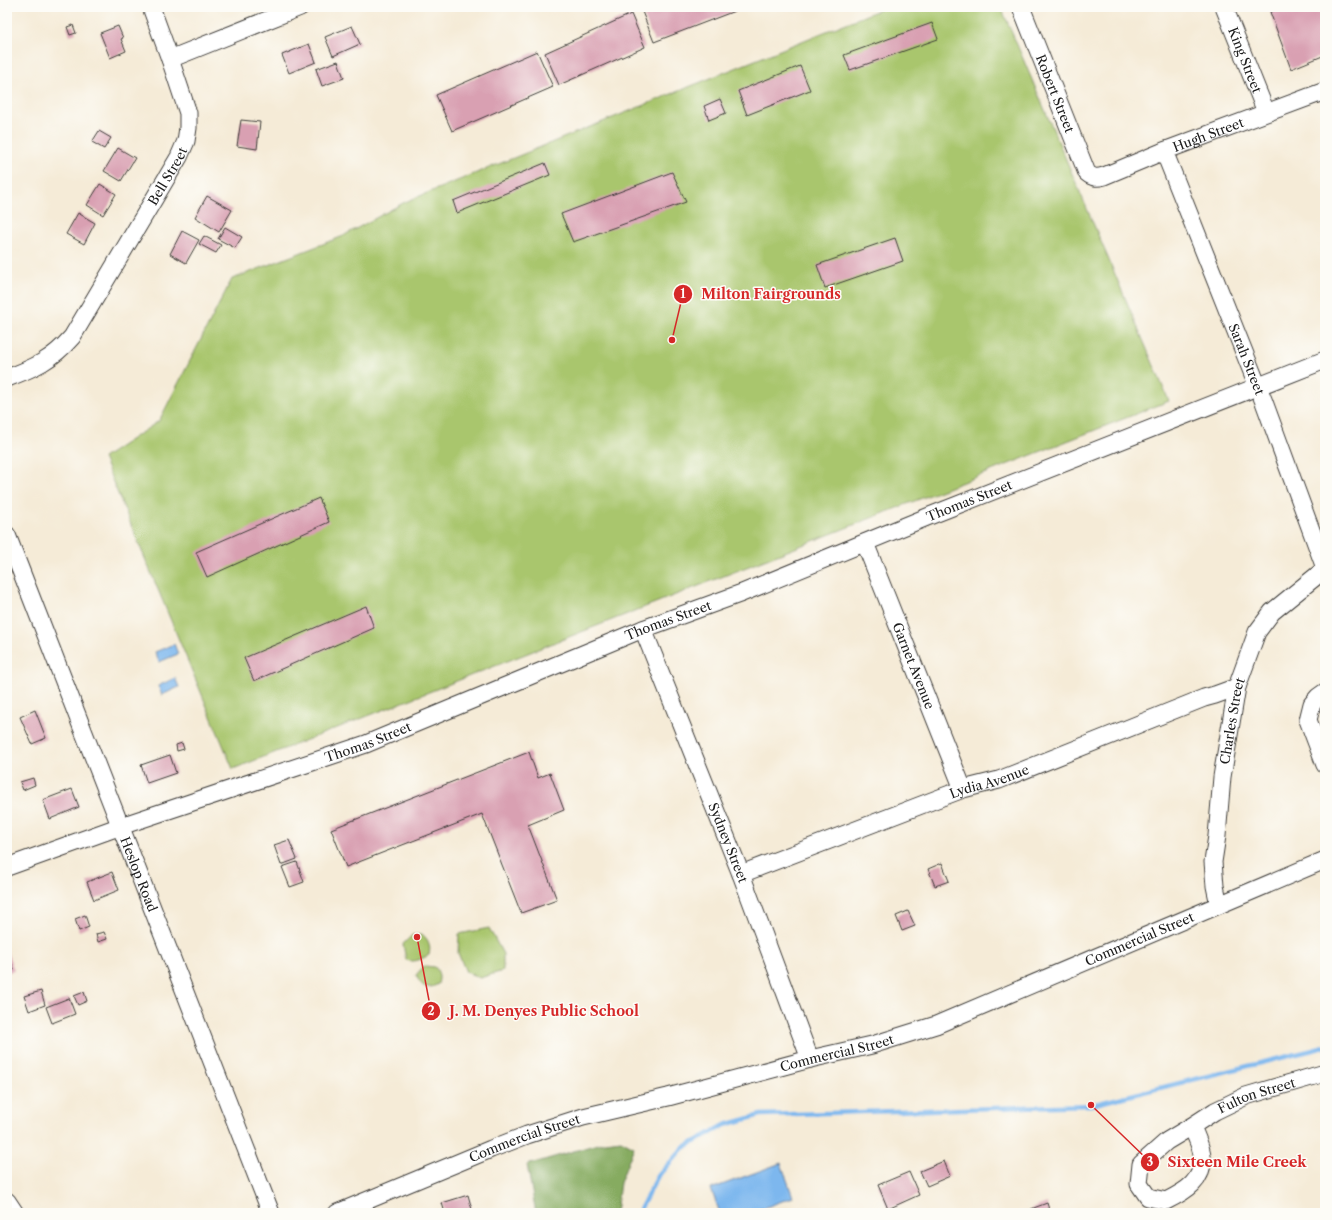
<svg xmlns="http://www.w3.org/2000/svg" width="1332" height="1220" font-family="'Libre Caslon Text',serif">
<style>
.green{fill:#a9c66d;stroke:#627144}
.forest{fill:#86ab60;stroke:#51643e}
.water{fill:#7db7ee;stroke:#4c6a85}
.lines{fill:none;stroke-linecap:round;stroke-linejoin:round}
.stream{stroke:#7db7ee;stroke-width:4.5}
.building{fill:#d9a0b2}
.minor-casing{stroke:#3d3b38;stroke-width:19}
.minor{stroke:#fff;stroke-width:17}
.labels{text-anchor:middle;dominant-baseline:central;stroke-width:3;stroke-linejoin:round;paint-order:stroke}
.street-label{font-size:13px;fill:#1c1c1c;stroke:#fdfcf7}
.leader{fill:none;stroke:#d62828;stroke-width:1.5}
.callout-dot{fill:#d62828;stroke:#fdfcf7;stroke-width:1.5}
.mark-label{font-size:12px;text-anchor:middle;font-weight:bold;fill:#fff}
.callout-label{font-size:14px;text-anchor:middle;font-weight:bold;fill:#d62828;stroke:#fdfcf7;stroke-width:3;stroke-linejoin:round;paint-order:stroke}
</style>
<rect width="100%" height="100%" fill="#fdfcf7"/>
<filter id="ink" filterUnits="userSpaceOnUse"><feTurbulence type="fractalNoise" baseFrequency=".025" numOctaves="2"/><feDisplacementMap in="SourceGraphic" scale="8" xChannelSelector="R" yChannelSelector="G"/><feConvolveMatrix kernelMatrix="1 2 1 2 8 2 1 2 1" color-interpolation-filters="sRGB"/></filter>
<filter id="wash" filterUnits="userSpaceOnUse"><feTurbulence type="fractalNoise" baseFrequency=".012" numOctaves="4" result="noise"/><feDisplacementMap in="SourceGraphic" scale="16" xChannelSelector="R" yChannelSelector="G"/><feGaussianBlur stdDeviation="0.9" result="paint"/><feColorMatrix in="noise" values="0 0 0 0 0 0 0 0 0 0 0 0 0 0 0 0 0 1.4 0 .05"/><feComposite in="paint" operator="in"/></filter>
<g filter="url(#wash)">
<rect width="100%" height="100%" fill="#f5ebd7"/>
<g class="green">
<polygon points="886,7 1001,7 1169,401 233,769 103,458 159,421 232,279 341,237 405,202"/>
<polygon points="489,928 503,954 503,971 480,978 466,972 458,953 459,934"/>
<path d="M422,934C429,940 431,946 429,955C421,959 415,963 406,960L403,944L412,935Z"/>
<path d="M424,966L435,967C439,972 440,977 438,984C426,991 421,986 416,975Z"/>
</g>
<polygon class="forest" points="621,1140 634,1147 620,1183 616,1213 536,1213 527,1165 604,1142"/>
<g class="water">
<polygon points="174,644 178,654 159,662 155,652"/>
<polygon points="175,678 179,687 162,695 158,686"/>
<polygon points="781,1163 793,1197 750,1213 720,1213 711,1189"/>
</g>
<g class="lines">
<polyline class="stream" points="638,1213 658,1176 683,1148 725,1125 761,1115 1091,1105 1325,1047"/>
</g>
<g id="blocks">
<g class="building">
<polygon points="646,7 745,7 654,42 641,9"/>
<polygon points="1283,7 1325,7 1325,55 1291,69 1270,12"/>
<polygon points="631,14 645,47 559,85 545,53"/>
<polygon points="932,23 938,39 850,70 844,55"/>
<polygon points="73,25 76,33 70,35 67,27"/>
<polygon points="118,26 123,38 121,39 126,51 110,58 100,33"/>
<polygon points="352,26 360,44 333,56 325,37"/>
<polygon points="309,44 316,62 289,73 282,55"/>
<polygon points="537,51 553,87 452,131 436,95"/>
<polygon points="338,61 344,78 322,86 316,69"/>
<polygon points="800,66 810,90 747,115 738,91"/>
<polygon points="720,99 726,113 709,120 704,106"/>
<polygon points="241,120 260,122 257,149 237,146"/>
<polygon points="99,131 111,138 104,149 92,142"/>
<polygon points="118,148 135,158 121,181 104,171"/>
<polygon points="545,163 550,175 457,213 453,201"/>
<polygon points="672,172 686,202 573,242 561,214"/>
<polygon points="100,184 116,194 103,215 87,205"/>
<polygon points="207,196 232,210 219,232 195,217"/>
<polygon points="78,213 95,223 84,244 66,234"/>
<polygon points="225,227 242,237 235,248 218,239"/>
<polygon points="182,231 199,240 186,263 170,254"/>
<polygon points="204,236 221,245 216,253 199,244"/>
<polygon points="895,238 903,261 825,288 817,265"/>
<polygon points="319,498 329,522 207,577 196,552"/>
<polygon points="366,606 374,628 254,681 244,658"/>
<polygon points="35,710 46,738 32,744 20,717"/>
<polygon points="182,743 184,749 177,751 176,745"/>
<polygon points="529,752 538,778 550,773 564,810 528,825 557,900 521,913 482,814 346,867 331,829"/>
<polygon points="170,755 176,773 147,783 141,765"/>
<polygon points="33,778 35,785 23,790 20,782"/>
<polygon points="72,789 79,807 50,819 43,800"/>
<polygon points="289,840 297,859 281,865 274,845"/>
<polygon points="297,862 304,882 290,887 282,867"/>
<polygon points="942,863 949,881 935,886 928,869"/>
<polygon points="112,872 119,890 94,900 87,882"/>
<polygon points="908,911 915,926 902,931 896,916"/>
<polygon points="85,915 89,927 79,931 75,919"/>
<polygon points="104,932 107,939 98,942 96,934"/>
<polygon points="7,952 14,970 7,973"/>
<polygon points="41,991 45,1005 29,1011 24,996"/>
<polygon points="84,992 87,1001 78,1005 74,996"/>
<polygon points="69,998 75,1014 52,1023 46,1007"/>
<polygon points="944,1161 950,1176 927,1186 920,1171"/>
<polygon points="909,1172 919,1195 888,1209 878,1185"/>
<polygon points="468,1195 473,1213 445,1213 442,1203"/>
<polygon points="1047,1203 1050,1213 1033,1213 1031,1209"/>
</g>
</g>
</g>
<g filter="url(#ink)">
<use href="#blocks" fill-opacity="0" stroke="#3d3b38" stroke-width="1"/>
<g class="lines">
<defs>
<g id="minor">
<path id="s1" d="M1021,7L1087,173C1093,178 1097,178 1104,176L1164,151L1325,91"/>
<path id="s2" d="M1224,7L1266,112"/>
<polyline points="170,59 300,7"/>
<path id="s3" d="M1164,151L1264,402L1325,568"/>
<path id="s4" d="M7,378C34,368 52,360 72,337L179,157L186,141L188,128V113L170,59L151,7"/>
<path id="s5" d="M7,535L271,1213"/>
<path id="s6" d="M865,543L963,789"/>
<path id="s7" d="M643,629L741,874L810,1059"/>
<polyline points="1325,692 1318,697 1312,704 1308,720 1325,765"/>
<path id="s8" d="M7,867L121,826L366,744L643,629L742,593L932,515L1325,360"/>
<path id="s9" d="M741,874L963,789L999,780L1204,698L1215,695L1237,687"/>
<path id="s10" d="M1219,905L1215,886L1213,862L1217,836L1222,777L1237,687L1257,632L1272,612L1325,569"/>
<path id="s11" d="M1192,1126C1195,1135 1202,1148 1202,1156C1204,1181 1186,1191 1166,1201L1148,1197L1139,1184L1141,1164L1167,1141L1192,1126L1215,1111L1246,1096L1325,1073"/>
<polyline points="7,1201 15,1213"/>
<path id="s12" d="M337,1213L491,1149L527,1135L583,1117L668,1097L810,1059L872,1045L936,1025L1325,860"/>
</g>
</defs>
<use href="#minor" class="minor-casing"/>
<use href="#minor" class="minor"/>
</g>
</g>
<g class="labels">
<g class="street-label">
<text stroke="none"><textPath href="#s2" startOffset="57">King Street</textPath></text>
<text stroke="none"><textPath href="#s1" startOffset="93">Robert Street</textPath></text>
<text stroke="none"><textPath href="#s1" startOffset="309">Hugh Street</textPath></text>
<text stroke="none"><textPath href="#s4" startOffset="265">Bell Street</textPath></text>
<text stroke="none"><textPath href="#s3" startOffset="224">Sarah Street</textPath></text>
<text stroke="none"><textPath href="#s8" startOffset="1030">Thomas Street</textPath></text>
<text stroke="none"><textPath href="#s8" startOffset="706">Thomas Street</textPath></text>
<text stroke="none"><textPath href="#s6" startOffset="132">Garnet Avenue</textPath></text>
<text stroke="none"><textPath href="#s10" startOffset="186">Charles Street</textPath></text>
<text stroke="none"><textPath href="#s8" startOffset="382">Thomas Street</textPath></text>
<text stroke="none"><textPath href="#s9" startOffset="265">Lydia Avenue</textPath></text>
<text stroke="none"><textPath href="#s7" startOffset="230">Sydney Street</textPath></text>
<text stroke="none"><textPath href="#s5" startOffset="364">Heslop Road</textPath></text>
<text stroke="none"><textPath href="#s12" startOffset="850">Commercial Street</textPath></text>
<text stroke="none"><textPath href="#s12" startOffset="526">Commercial Street</textPath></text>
<text stroke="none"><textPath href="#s11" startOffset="284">Fulton Street</textPath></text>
<text stroke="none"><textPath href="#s12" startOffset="202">Commercial Street</textPath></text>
</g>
</g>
<path class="leader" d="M672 340L683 294M417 937L431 1011M1091 1105L1150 1162"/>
<g class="callout-dot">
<circle cx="672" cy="340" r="4"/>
<circle cx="417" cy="937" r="4"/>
<circle cx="1091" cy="1105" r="4"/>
<circle cx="683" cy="294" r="10"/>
<circle cx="431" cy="1011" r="10"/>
<circle cx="1150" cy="1162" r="10"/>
</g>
<g class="mark-label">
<text x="683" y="298">1</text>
<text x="431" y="1015">2</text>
<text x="1150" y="1166">3</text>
</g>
<g class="callout-label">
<text x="771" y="299">Milton Fairgrounds</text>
<text x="544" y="1016">J. M. Denyes Public School</text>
<text x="1237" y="1167">Sixteen Mile Creek</text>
</g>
<rect width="1332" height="1220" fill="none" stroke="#fdfcf7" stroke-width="24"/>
</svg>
